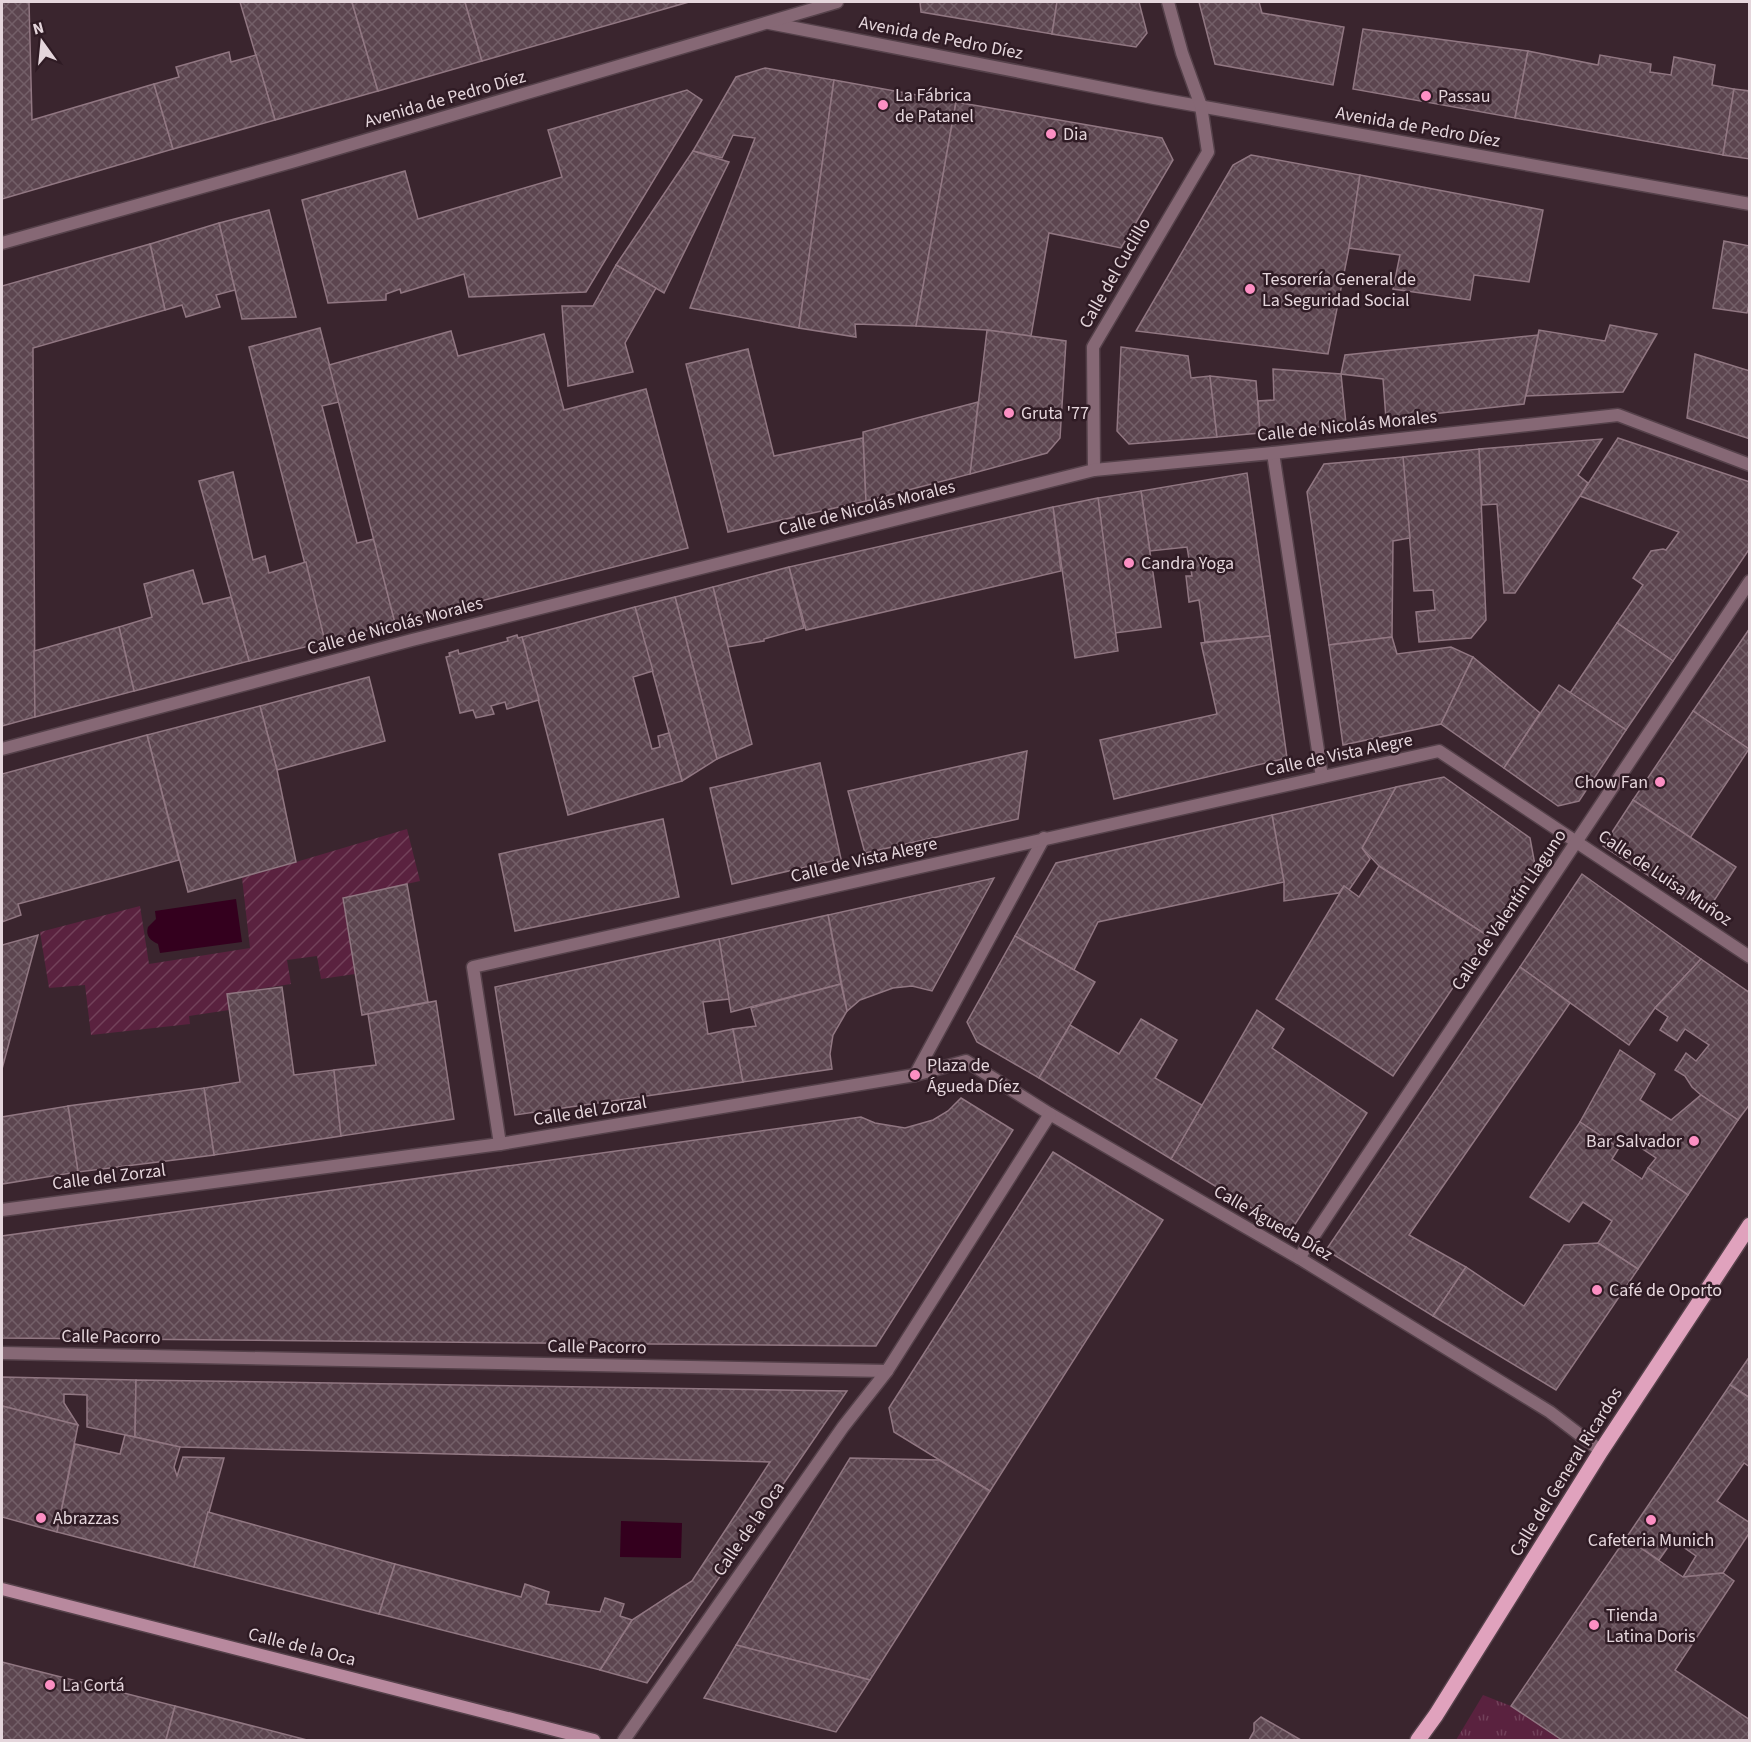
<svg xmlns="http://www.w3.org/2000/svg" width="1751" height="1742" font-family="'Source Sans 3',sans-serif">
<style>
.grass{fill:url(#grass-tufts)}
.garden{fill:url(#garden-furrows)}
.water{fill:#34001e}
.building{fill:url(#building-cross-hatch);stroke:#917782;stroke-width:1.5}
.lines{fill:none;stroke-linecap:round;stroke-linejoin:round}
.street-casing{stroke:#55414a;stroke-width:15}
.secondary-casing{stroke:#55414a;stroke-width:15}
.primary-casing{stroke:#55414a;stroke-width:18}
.street{stroke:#866875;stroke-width:12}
.secondary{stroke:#b8899e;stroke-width:12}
.primary{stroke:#e0a2bd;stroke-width:15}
.poi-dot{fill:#fc8fc3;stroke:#2f1b24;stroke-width:2}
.labels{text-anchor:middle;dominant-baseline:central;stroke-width:5;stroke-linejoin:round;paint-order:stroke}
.street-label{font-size:18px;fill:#e5d6dc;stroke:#2f1b24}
.poi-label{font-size:18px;fill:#e5d6dc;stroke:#2f1b24;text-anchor:start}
</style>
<defs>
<pattern id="grass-tufts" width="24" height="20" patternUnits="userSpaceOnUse" patternTransform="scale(1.5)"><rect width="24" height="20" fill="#5a223f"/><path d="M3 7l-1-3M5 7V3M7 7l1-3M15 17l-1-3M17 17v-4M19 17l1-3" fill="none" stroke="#72415a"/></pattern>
<pattern id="garden-furrows" width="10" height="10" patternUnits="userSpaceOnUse" patternTransform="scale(1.5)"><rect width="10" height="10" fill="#5a223f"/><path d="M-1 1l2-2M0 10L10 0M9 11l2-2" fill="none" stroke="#72415a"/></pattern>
<pattern id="building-cross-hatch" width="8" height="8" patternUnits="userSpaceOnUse" patternTransform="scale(1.5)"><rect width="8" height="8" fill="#5c454f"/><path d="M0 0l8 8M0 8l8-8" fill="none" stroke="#735f68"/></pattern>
</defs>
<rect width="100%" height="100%" fill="#3a252e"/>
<polygon class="grass" points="1483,1695 1511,1706 1562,1740 1456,1740"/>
<polygon class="garden" points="407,829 420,881 343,898 355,974 321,979 317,956 287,960 291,984 228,994 229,1010 189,1016 190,1024 91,1035 85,985 49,988 40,932 140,906 149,964 250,948 242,878"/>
<g class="water">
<path d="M236,899L242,942L160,953L158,944C151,941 145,936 148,927L156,919L155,911Z"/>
<polygon points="621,1521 682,1523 681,1558 620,1557"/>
</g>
<g class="building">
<polygon points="2,2 29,2 32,120 154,84 173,149 2,199"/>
<polygon points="240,2 352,2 378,91 275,120"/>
<polygon points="352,2 465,2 482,61 378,91"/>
<polygon points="465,2 689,2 482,61"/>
<polygon points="920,2 1057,2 1052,34 921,12"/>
<polygon points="1057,2 1139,2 1147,33 1136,47 1052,34"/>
<polygon points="1199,2 1259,2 1262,13 1344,27 1333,85 1215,64"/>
<polygon points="1363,29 1528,51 1515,118 1353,89"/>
<polygon points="1528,51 1598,65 1600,55 1651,64 1650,72 1671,75 1674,57 1715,65 1712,85 1734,89 1723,155 1515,118"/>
<polygon points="229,52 231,62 256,55 275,120 173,149 154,84 179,77 176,67"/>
<polygon points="765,68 834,80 799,328 690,308 755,138 733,135 722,158 693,151 736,77"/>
<polygon points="834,80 956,102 916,326 855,324 856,337 799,328"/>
<polygon points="1734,89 1750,91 1750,159 1723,155"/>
<polygon points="687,90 702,100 586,292 469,297 464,274 401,293 400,289 386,294 386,300 328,303 302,200 405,171 418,219 562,177 548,130"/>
<polygon points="956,102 1162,138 1173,160 1121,248 1049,233 1031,336 987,330 916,326"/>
<polygon points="693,151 729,162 664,293 616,265"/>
<polygon points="1251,155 1360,175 1349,248 1328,354 1136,331 1233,165"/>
<polygon points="1360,175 1543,210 1529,282 1474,275 1470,300 1393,289 1400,255 1349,248"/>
<polygon points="269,210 296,317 242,319 219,223"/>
<polygon points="219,223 235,290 216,295 220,307 186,317 182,305 165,310 150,244"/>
<polygon points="1724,241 1750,246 1750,302 1747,313 1713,308"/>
<polygon points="150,244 165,310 33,348 35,717 2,726 2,286"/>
<polygon points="616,265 656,288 625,343 633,372 568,386 562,306 593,306"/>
<polygon points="1610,325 1657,334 1623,392 1526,396 1539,330 1605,341"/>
<polygon points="320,328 339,402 322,406 357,543 374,539 395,623 325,642 249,347"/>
<polygon points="987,330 1066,341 1060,438 1047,453 970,474"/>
<polygon points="451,331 458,356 544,334 564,410 646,389 688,548 395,623 329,365"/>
<polygon points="1538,335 1524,404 1386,419 1383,379 1341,374 1345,355"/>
<polygon points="1121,347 1188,356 1191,378 1210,376 1217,437 1129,444 1117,431"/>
<polygon points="748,349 774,456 863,438 866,501 728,532 686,364"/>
<polygon points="1695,354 1750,371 1750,439 1687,418"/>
<polygon points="1273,369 1341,374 1346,424 1260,433 1258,401 1274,400"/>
<polygon points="1210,376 1256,381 1260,433 1217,437"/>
<polygon points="978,402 970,474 866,501 863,432"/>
<polygon points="1618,438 1750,482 1750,548 1673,661 1617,623 1643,585 1633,578 1651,551 1663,549 1666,550 1679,532 1580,496"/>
<polygon points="1602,439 1578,475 1588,483 1580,496 1515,593 1504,593 1497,504 1482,505 1479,449"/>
<polygon points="1479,449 1486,620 1471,638 1419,642 1416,612 1435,610 1433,590 1414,591 1403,457"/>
<polygon points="1403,457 1410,538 1393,541 1392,637 1329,645 1307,492 1324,464"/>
<polygon points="233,472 253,560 265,556 269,573 306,562 325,642 249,661 199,481"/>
<polygon points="1247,473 1270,636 1205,642 1199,600 1189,602 1186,576 1192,576 1187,547 1150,551 1141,491"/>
<polygon points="1141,491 1161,627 1115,633 1098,498"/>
<polygon points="1098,498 1118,651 1075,658 1053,507"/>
<polygon points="1053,507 1061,571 806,630 789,567"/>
<polygon points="789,567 804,628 764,639 764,641 728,647 713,587"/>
<polygon points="193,570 203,604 231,597 249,661 134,691 119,627 152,617 144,584"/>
<polygon points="713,587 752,744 717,759 675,597"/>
<polygon points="675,597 717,759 682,781 635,607"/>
<polygon points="635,607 653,671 633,677 652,749 660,747 658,736 669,733 682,781 568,815 522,637"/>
<polygon points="1617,623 1673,661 1626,730 1570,693"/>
<polygon points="119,627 134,691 35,717 34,651"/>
<polygon points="1750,628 1750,749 1749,749 1693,711"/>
<polygon points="517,635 518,638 522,637 539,700 507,709 505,702 491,706 494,714 476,718 473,710 460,713 446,657 450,656 449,653 458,650 459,654 508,641 507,638"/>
<polygon points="1270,636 1287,758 1114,799 1100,740 1217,714 1201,643"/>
<polygon points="1392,637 1397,654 1451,647 1473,657 1441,724 1343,745 1329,645"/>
<polygon points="1473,657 1540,713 1504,768 1441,724"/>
<polygon points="369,677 385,741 277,770 260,706"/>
<polygon points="1559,685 1626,730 1579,801 1558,806 1504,768"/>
<polygon points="260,706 277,770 296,862 188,892 147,735"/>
<polygon points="1693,711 1749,749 1690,838 1633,800"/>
<polygon points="147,735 179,860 18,904 21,915 2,922 2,774"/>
<polygon points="1027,751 1018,819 865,853 848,791"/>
<polygon points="820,763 841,859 732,884 710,788"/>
<polygon points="1444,777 1530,838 1535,865 1488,936 1379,866 1362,848 1396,787"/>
<polygon points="1396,787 1362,848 1370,859 1349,890 1344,886 1339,893 1284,901 1284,882 1272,815"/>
<polygon points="1633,800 1736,867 1706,913 1603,846"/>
<polygon points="1272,815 1284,882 1098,922 1074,970 1015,936 1056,863"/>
<polygon points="663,819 679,897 515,931 499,854"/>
<polygon points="1379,866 1488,936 1393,1076 1276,999 1344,886 1359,897"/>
<polygon points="1582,874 1701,959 1655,1008 1629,1045 1520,967"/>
<polygon points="994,878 932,991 912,986 893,988 860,1000 847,1011 828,915"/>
<polygon points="407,884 428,1002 362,1015 343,898"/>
<polygon points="828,915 841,984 731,1012 719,939"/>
<polygon points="38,935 2,1069 2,945"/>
<polygon points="1015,936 1095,982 1039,1078 977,1042 967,1022"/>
<polygon points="719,939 729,999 703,1002 708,1034 733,1029 743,1082 515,1115 495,987"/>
<polygon points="1701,959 1750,993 1750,1104 1738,1120 1701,1095 1692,1087 1685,1076 1675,1070 1686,1053 1696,1061 1709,1045 1685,1029 1677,1041 1660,1030 1668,1017 1655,1008"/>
<polygon points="1520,967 1570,1003 1409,1235 1466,1267 1433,1316 1326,1250"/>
<polygon points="841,984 847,1011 833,1035 830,1054 832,1069 743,1082 733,1029 756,1026 751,1008"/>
<polygon points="282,987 294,1075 334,1070 341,1136 214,1155 204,1088 240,1082 227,994"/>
<polygon points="436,1001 454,1119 341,1136 334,1070 376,1065 368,1014"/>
<polygon points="1257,1010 1284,1029 1272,1048 1367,1113 1290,1232 1171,1159"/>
<polygon points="1141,1019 1177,1040 1155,1078 1202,1105 1171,1159 1039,1078 1070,1025 1119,1054"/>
<polygon points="1620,1050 1655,1074 1640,1100 1671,1120 1701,1095 1738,1120 1688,1195 1648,1168 1656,1158 1626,1138 1619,1148 1580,1122"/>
<polygon points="204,1088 214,1155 78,1172 68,1106"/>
<polygon points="961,1098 1013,1130 876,1346 2,1338 2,1236 861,1117 875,1123 905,1128 933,1120 948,1111"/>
<polygon points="68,1106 78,1172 2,1184 2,1117"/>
<polygon points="1580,1122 1619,1148 1612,1159 1642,1179 1648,1168 1688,1195 1638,1269 1598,1243 1612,1221 1583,1202 1569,1222 1530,1197"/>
<polygon points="1053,1152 1163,1220 990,1491 894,1432 889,1408"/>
<polygon points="1598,1243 1638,1269 1556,1390 1433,1316 1466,1267 1524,1306 1564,1245"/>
<polygon points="1750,1356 1750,1398 1730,1385"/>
<polygon points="2,1377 136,1380 135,1437 87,1427 87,1395 64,1394 64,1403 78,1425 2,1406"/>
<polygon points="136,1380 847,1391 647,1683 600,1670 632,1620 692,1581 770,1462 180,1447 135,1437"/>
<polygon points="1730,1385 1750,1398 1750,1467 1744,1463 1717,1501 1750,1523 1750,1532 1723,1573 1683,1577 1696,1556 1673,1540 1659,1560 1626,1538"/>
<polygon points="2,1406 78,1425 57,1532 2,1517"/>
<polygon points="125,1435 180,1447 174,1467 177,1476 183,1457 224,1458 194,1567 57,1532 75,1444 120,1454"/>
<polygon points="850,1458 939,1460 990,1491 870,1680 736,1645"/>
<polygon points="208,1512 395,1564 379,1614 194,1567"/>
<polygon points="1626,1538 1683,1577 1723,1573 1734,1581 1675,1670 1750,1720 1750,1740 1562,1740 1511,1706"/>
<polygon points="395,1564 521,1597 525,1584 549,1592 546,1604 600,1612 605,1598 624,1604 620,1616 632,1620 600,1670 379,1614"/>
<polygon points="736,1645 870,1680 836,1732 704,1698"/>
<polygon points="2,1662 175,1706 166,1740 2,1740"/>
<polygon points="175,1706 307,1740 166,1740"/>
<polygon points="1261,1717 1301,1740 1249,1740 1254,1731 1254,1723"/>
</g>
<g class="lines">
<defs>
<g id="street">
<polyline points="769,23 1154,98 1750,204"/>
<polyline points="2,243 295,161 837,2"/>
<polyline points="1273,453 1322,777"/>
<polyline points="1094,470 1093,347 1208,152 1201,106 1182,53 1168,2"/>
<polyline points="2,749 412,640 1094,470 1273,453 1618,415 1750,465"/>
<polyline points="915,1075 1044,838"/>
<polyline points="500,1144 473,967 1439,751 1750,957"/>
<polyline points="2,1210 500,1144 915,1075 966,1061 1050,1114 1299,1258 1550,1412 1601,1451"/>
<polyline points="1299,1258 1750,581"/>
<polyline points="2,1353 887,1371 1050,1114"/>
<polyline points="624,1740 843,1427 887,1371"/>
</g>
<polyline id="secondary" points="2,1589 594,1740"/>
<polyline id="primary" points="1418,1740 1436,1715 1601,1451 1750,1225"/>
</defs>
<use href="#street" class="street-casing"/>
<use href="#secondary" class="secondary-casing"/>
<use href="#primary" class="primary-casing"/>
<use href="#street" class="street"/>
<use href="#secondary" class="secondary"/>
<use href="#primary" class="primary"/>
</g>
<g class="poi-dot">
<circle cx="1426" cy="96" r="6"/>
<circle cx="883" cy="105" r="6"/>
<circle cx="1051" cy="134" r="6"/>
<circle cx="1250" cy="289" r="6"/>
<circle cx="1009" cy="413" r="6"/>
<circle cx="1129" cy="563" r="6"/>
<circle cx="1660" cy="782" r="6"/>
<circle cx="915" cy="1075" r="6"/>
<circle cx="1694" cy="1141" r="6"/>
<circle cx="1597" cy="1290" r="6"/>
<circle cx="41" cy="1518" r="6"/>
<circle cx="1651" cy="1520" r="6"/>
<circle cx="1594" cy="1625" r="6"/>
<circle cx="50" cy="1685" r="6"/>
</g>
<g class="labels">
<g class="street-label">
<text transform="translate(941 38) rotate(11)">Avenida de Pedro Díez</text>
<text transform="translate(445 99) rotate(-16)">Avenida de Pedro Díez</text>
<text transform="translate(1418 127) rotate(10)">Avenida de Pedro Díez</text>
<text transform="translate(1115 273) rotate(-60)">Calle del Cuclillo</text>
<text transform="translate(1347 426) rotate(-6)">Calle de Nicolás Morales</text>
<text transform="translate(867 508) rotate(-14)">Calle de Nicolás Morales</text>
<text transform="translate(395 626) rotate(-15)">Calle de Nicolás Morales</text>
<text transform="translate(1339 755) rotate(-12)">Calle de Vista Alegre</text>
<text transform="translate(864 860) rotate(-13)">Calle de Vista Alegre</text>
<text transform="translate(1665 878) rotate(34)">Calle de Luisa Muñoz</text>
<text transform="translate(1509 910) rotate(-56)">Calle de Valentín Llaguno</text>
<text transform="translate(590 1111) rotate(-9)">Calle del Zorzal</text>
<text transform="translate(109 1177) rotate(-7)">Calle del Zorzal</text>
<text transform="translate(1273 1223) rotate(30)">Calle Águeda Díez</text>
<text transform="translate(111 1337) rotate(1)">Calle Pacorro</text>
<text transform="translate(597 1347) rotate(1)">Calle Pacorro</text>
<text transform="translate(1566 1472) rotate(-58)">Calle del General Ricardos</text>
<text transform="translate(749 1529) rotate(-55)">Calle de la Oca</text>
<text transform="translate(302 1647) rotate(14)">Calle de la Oca</text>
</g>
<g class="poi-label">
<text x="895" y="95">La Fábrica<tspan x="895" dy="21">de Patanel</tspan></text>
<text x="1438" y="96">Passau</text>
<text x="1063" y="134">Dia</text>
<text x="1262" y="279">Tesorería General de<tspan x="1262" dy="21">La Seguridad Social</tspan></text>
<text x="1021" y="413">Gruta '77</text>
<text x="1141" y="563">Candra Yoga</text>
<text x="1648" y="782" text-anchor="end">Chow Fan</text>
<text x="927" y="1065">Plaza de<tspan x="927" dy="21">Águeda Díez</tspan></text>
<text x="1682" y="1141" text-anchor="end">Bar Salvador</text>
<text x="1609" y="1290">Café de Oporto</text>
<text x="53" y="1518">Abrazzas</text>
<text x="1651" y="1540" text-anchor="middle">Cafeteria Munich</text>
<text x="1606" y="1615">Tienda<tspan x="1606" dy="21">Latina Doris</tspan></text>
<text x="62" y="1685">La Cortá</text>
</g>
</g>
<rect width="1751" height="1742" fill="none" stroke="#e5d6dc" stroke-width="6"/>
<g transform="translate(42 42) rotate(345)" stroke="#2f1b24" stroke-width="4.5" paint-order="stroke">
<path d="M0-4.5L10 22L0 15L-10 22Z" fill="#e5d6dc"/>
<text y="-9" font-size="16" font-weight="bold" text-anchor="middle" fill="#e5d6dc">N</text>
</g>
</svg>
